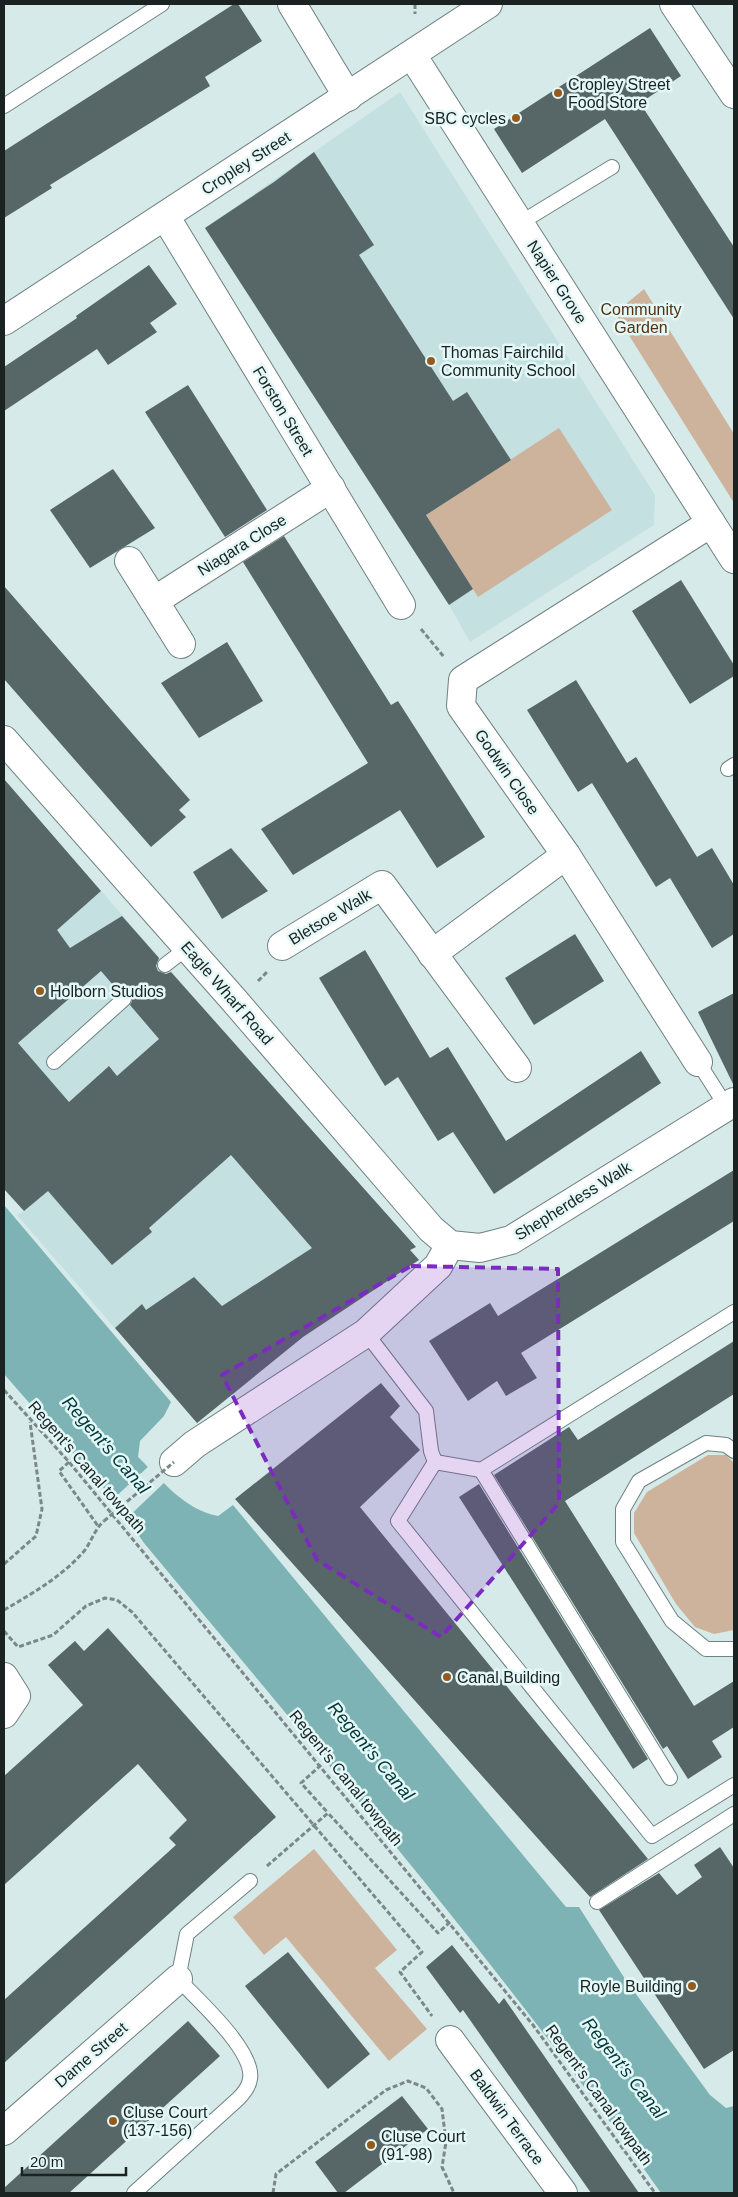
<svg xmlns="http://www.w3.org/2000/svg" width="738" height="2197" font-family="Helvetica,sans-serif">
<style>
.built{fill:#c4e0e0}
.green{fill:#cdb29c}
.water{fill:#7db3b4}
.pier{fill:#d7eaea}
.building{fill:#576767;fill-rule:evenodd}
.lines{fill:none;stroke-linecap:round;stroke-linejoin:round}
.service-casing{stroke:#6f8181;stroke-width:16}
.minor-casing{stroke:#6f8181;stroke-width:30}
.secondary-casing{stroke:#6f8181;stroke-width:30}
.path{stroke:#7b8888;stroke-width:3;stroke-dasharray:5 2.5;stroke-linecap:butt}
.service{stroke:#fff;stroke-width:14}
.minor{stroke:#fff;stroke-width:28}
.secondary{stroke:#fff;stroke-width:28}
.path-bridge{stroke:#7b8888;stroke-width:3;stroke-dasharray:5 2.5;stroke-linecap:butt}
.marked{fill:#7b2cbf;fill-opacity:0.2;stroke:#7b2cbf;stroke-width:4;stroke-dasharray:10 6;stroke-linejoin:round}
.poi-dot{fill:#965a1c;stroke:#e4f8f8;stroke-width:2}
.labels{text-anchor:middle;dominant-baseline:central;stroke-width:5;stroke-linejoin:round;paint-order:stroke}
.poi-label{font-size:16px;fill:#1b2222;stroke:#e4f8f8;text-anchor:start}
.street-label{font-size:16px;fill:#1b2222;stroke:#e4f8f8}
.park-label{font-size:16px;fill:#54310e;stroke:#e4f8f8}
.water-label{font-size:18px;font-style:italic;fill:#013839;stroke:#e4f8f8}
</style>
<rect width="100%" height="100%" fill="#d7eaea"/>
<g class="built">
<polygon points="400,92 655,495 654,525 470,642 449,605 205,228"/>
<polygon points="4,779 228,1037 416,1247 411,1250 419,1260 303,1337 197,1423 17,1215 24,1211 4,1189"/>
</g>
<g class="green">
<polygon points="644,289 734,434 734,503 615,313"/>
<polygon points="559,428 612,510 478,597 426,515"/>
<polygon points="708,1455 726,1455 734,1463 734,1630 714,1634 695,1627 676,1604 634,1533 634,1513 647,1492"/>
<polygon points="314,1849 397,1950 375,1968 427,2029 389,2061 286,1937 264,1955 233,1917"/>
</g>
<path class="water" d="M4,1205L171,1402L164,1416L140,1441L138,1457C163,1481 183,1509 218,1516L233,1505L566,1907H579L625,1979L710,2095L726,2108L734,2106V2193H661C502,1967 321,1756 144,1543L115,1501L4,1374Z"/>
<polygon class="pier" points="150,1465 166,1481 125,1520 111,1501"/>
<g class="building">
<polygon points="234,4 238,4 262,41 205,77 210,86 50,185 52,188 4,218 4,151"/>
<polygon points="650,28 681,76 640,103 734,247 734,319 605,119 522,173 494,129"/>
<polygon points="314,152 374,245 359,255 453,401 467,392 511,460 426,515 473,589 449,605 205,228 274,182"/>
<polygon points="149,265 177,304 150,323 157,332 108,365 97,349 4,411 4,367 77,318 76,316"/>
<polygon points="188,385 267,510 225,537 145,412"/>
<polygon points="113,469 155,528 90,568 50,510"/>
<polygon points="284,536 391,705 398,701 485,837 437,868 400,810 293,875 261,829 368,763 243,562"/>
<polygon points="681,580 734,665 734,676 690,704 632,611"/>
<polygon points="4,586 190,800 179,810 186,817 151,847 4,679"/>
<polygon points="227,642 263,701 199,738 161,683"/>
<polygon points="576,680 627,763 636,757 697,857 712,848 734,885 734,934 712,948 670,878 656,887 592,783 578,792 527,710"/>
<path d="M4,779L101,891L57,930L70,948L122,916L159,958L156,966L158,971L166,974L171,972L416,1247L410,1250L419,1260L303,1337L197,1423L115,1328L142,1304L146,1310L194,1277L222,1306L312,1248L231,1155L149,1228L152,1232L112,1265L48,1191L24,1211L4,1189ZM101,971L119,992L126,991L131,994L132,1001L130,1005L159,1039L117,1076L109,1066L69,1102L18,1043Z"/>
<polygon points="231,848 268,891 222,919 193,872"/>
<polygon points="575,934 604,981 534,1025 505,978"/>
<polygon points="365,950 430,1058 448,1047 506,1141 641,1051 661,1083 494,1194 453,1132 438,1141 398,1077 385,1086 319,978"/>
<polygon points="734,993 734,1086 698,1012"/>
<polygon points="734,1170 734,1221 521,1353 537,1378 506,1396 497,1381 468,1401 429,1341 490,1303 498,1316"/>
<polygon points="734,1341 734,1394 565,1501 694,1706 734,1681 734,1727 712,1741 722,1757 688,1779 667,1746 663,1749 494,1475 569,1427 578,1440"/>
<polygon points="381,1383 400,1406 390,1417 420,1450 360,1507 648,1859 590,1897 235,1499"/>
<polygon points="479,1484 648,1759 633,1769 459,1497"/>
<polygon points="108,1628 276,1817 4,2063 4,2000 176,1845 169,1838 187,1820 138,1764 4,1885 4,1776 83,1705 48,1665 75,1641 84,1651"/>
<polygon points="720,1847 734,1868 734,2050 704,2069 599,1910 659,1873 677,1895 702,1877 694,1865"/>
<polygon points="452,1945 499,2004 504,1998 639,2193 591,2193 463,2010 460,2013 426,1967"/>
<polygon points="288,1952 370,2054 328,2089 245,1986"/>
<polygon points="188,2021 220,2056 69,2193 4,2193 4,2188"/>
<polygon points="402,2096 428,2129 344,2193 338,2193 315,2162"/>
</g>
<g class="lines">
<defs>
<g id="service">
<polyline points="4,106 162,4"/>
<polyline points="520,223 612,167"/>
<polyline points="728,769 734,765"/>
<polyline points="165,965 187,948"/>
<polyline points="54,1062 124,999"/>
<polyline points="698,1062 726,1106"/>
<polyline points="366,1333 426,1411 431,1451 435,1462"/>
<polyline points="734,1451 726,1445 706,1443 639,1481 623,1509 623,1542 672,1621 706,1649 734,1649"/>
<polyline points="435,1462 398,1521 652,1836 734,1785"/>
<polyline points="435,1462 481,1470"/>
<polyline points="670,1778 481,1470 734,1312"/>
<polyline points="597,1902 734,1814"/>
<path d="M134,2193L238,2099C243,2094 249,2087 250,2079C255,2051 197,1999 178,1979L187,1934L250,1881"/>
</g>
<g id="minor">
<polyline points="292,4 348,97"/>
<polyline points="674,4 734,94"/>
<polyline points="412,55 734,559"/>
<polyline points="165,216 401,605"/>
<polyline points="4,321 488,4"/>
<polyline points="129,561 181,644"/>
<polyline points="154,601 331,488"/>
<polyline points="282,946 382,885 517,1068"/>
<polyline points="432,954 566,855"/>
<polyline points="698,1062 566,855 461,706 463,680 711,523"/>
<polyline points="174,1462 195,1444 366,1333 438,1266 450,1245"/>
<polyline points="4,1677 16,1696 4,1714"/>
<polyline points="450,2040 563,2193"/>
<polyline points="4,2131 178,1979"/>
</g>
<polyline id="secondary" points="4,740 233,999 431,1229 450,1245 480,1248 511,1240 734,1102"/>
</defs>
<use href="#service" class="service-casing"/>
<use href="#minor" class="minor-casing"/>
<use href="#secondary" class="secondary-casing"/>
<g class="path">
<polyline points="415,4 415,14"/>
<polyline points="421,629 444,657"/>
<polyline points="258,981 267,972"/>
<polyline points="4,1390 69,1462 533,2025 655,2193"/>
<polyline points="69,1462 59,1471 98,1526"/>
<polyline points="4,1564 36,1536 42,1509 30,1422"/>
<path d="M4,1610C33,1593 63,1576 85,1550C92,1540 95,1529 104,1521"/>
<polyline points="4,1631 18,1647 53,1635 86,1606 105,1598 117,1600 132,1612 422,1952 400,1972 432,2016"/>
<polyline points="321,1765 301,1783 328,1813"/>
<polyline points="267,1866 328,1813 438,1933 450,1922"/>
<polyline points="273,2193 276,2174 386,2090 408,2081 426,2088 442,2109 446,2142 442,2167 454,2193"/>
</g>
<use href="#service" class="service"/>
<use href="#minor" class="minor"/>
<use href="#secondary" class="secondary"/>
<polyline class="path-bridge" points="104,1521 174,1462"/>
</g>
<path class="marked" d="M411,1266L558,1269L559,1503L441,1637L317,1560L222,1375Z"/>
<g class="poi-dot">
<circle cx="558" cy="93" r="5"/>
<circle cx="516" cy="118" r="5"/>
<circle cx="431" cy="361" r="5"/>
<circle cx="40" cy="991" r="5"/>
<circle cx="447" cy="1677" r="5"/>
<circle cx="692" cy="1986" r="5"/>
<circle cx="113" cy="2121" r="5"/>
<circle cx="371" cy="2145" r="5"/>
</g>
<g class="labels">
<g class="poi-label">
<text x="568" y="84">Cropley Street<tspan x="568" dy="18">Food Store</tspan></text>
<text x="506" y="118" text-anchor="end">SBC cycles</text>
<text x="441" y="352">Thomas Fairchild<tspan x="441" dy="18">Community School</tspan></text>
<text x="50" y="991">Holborn Studios</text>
<text x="457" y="1677">Canal Building</text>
<text x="682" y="1986" text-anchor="end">Royle Building</text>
<text x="123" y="2112">Cluse Court<tspan x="123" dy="18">(137-156)</tspan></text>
<text x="381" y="2136">Cluse Court<tspan x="381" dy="18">(91-98)</tspan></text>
</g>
<g class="street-label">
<text transform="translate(246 163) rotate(-33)">Cropley Street</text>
<text transform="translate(557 282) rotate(57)">Napier Grove</text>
<text transform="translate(283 411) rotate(59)">Forston Street</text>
<text transform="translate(242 545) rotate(-32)">Niagara Close</text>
<text transform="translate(507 772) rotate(55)">Godwin Close</text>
<text transform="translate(330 917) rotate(-31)">Bletsoe Walk</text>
<text transform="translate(227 993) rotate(49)">Eagle Wharf Road</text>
<text transform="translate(573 1201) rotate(-32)">Shepherdess Walk</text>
<text transform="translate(87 1467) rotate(49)">Regent's Canal towpath</text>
<text transform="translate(346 1778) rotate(51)">Regent's Canal towpath</text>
<text transform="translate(91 2055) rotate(-41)">Dame Street</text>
<text transform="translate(599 2095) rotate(54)">Regent's Canal towpath</text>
<text transform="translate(507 2117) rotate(54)">Baldwin Terrace</text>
</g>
<g class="park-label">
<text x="641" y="309">Community<tspan x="641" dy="18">Garden</tspan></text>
</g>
<g class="water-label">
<text transform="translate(106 1445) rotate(49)">Regent's Canal</text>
<text transform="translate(371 1751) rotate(50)">Regent's Canal</text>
<text transform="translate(624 2068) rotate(52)">Regent's Canal</text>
</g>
</g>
<rect width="738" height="2197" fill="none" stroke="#1b2222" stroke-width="10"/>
<path d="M22 2167v8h104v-8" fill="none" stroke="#1b2222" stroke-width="2.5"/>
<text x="30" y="2167" font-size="15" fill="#1b2222" stroke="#e4f8f8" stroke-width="4" paint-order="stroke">20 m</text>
</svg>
